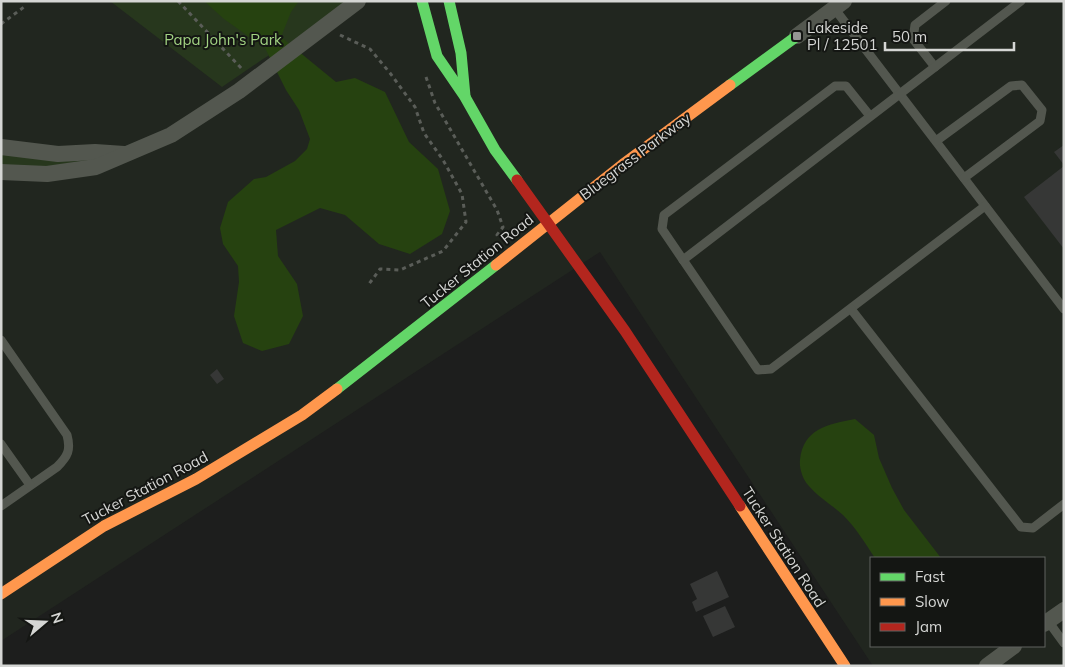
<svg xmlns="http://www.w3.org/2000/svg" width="1065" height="667" font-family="Mulish,sans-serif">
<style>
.built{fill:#21261f;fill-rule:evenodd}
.green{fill:#27371d}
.water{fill:#264210}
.building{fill:#363736}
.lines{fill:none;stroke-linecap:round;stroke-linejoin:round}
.path{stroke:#5a5d58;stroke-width:3;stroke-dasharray:4 4;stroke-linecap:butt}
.lane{stroke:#53574f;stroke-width:9}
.street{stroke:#53574f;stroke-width:16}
.fast{stroke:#63d668;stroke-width:11}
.slow{stroke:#ff974d;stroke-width:11}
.jam{stroke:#b3261e;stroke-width:11}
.poi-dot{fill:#959694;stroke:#141613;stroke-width:2}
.labels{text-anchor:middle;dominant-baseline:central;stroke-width:4;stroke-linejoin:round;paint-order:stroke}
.poi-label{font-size:15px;fill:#d5d6d4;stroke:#141613;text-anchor:start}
.park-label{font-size:15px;fill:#a1d282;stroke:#141613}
.street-label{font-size:15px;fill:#d5d6d4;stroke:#141613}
</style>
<rect width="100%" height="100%" fill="#1d1e1d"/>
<path class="built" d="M1,1H1064V666H873L600,252L1,641ZM871,558H1044V646H871Z"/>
<g class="green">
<polygon points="110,1 356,1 352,6 263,59 222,87"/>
<polygon points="1,153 97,159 46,168 1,166"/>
</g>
<g class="water">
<polygon points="204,1 299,1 291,12 281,37 336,82 355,78 385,92 409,142 438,169 450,211 442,234 410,254 379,244 345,215 320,208 276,230 278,256 297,284 303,316 289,344 262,351 243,343 234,316 239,282 238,266 223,244 220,228 228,202 254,179 266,177 295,161 307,149 310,139 299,110 286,90 265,48 224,19"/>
<path d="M855,419L874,435L879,458L892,488L904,510L941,558H875C865,543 856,528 843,515C832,505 818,497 808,485C803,480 799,468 800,460C803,429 828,424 855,419Z"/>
</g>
<g class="building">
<polygon points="1064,145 1064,165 1054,152"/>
<polygon points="1064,166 1064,249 1024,197"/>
<polygon points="217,369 224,379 217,384 210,375"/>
<polygon points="717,571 729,597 696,612 692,602 697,599 690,584"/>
<polygon points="725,606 735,627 713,637 703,616"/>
</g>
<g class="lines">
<g class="path">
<polyline points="178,1 242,69"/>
<polyline points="1,24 24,7"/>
<polyline points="340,35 370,49 390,73 415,107 424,133 443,160 462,194 466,222 443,251 400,270 380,269 369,284"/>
<polyline points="426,77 435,103 497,210 503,227 497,235 499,239"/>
</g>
<g class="lane">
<polyline points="834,8 1064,309"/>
<polyline points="935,67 913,39 915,25 946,1"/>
<polyline points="870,116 846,86 835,86 664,215 662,229 758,370 771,369 985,206"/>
<polyline points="936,141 1011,86 1022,85 1042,110 1040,121 964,178"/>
<polyline points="683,260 1021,1"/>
<polyline points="851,309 1021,527 1033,528 1064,504"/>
<path d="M1,340L67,435C71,450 68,456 57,467L1,506"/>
<polyline points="1,444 30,485"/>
<polyline points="1048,621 1064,643"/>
</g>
<g class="street">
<polyline points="797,36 844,1"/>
<polyline points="1,147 58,154 95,152 124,154"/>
<polyline points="1,172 47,174 96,167 171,135 239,91 358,1"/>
<polyline points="1044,624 1064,610"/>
<polyline points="987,666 1014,646"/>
</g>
<g class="fast">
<polyline points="422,1 437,56 465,97 495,150 517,180"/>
<polyline points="449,1 461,53 465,96"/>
<polyline points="730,85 797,36"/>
<polyline points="337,389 496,265"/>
</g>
<g class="slow">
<polyline points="496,265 622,165 730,85"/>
<polyline points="740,506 845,666"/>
<polyline points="1,594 104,526 196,479 302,415 337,389"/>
</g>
<polyline class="jam" points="517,180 625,331 740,506"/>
</g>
<rect class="poi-dot" x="792" y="31" width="10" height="10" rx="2.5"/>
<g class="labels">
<g class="poi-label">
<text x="807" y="27">Lakeside<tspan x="807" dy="17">Pl / 12501</tspan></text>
</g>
<g class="park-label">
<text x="223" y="39">Papa John's Park</text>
</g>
<g class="street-label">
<text transform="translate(635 156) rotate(-37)">Bluegrass Parkway</text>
<text transform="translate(477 261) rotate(-39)">Tucker Station Road</text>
<text transform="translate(145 488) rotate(-28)">Tucker Station Road</text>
<text transform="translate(784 547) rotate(57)">Tucker Station Road</text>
</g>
</g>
<rect width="1065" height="667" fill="none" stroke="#d5d6d4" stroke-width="5"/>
<rect x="870" y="557" width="175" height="90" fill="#141613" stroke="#616360"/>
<rect x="880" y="573" width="25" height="8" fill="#63d668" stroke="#616360"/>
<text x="915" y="582" font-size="15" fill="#d5d6d4">Fast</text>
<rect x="880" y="598" width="25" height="8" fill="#ff974d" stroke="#616360"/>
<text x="915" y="607" font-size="15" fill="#d5d6d4">Slow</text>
<rect x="880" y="623" width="25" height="8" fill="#b3261e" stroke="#616360"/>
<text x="915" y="632" font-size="15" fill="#d5d6d4">Jam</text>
<g transform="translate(45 622) rotate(71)" stroke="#141613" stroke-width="4" paint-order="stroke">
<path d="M0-4L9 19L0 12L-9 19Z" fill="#d5d6d4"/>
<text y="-8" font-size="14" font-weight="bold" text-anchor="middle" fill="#d5d6d4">N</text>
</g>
<path d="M885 42v8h129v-8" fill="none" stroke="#d5d6d4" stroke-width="2.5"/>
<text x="892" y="42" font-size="15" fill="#d5d6d4" stroke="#141613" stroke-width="4" paint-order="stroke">50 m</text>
</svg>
